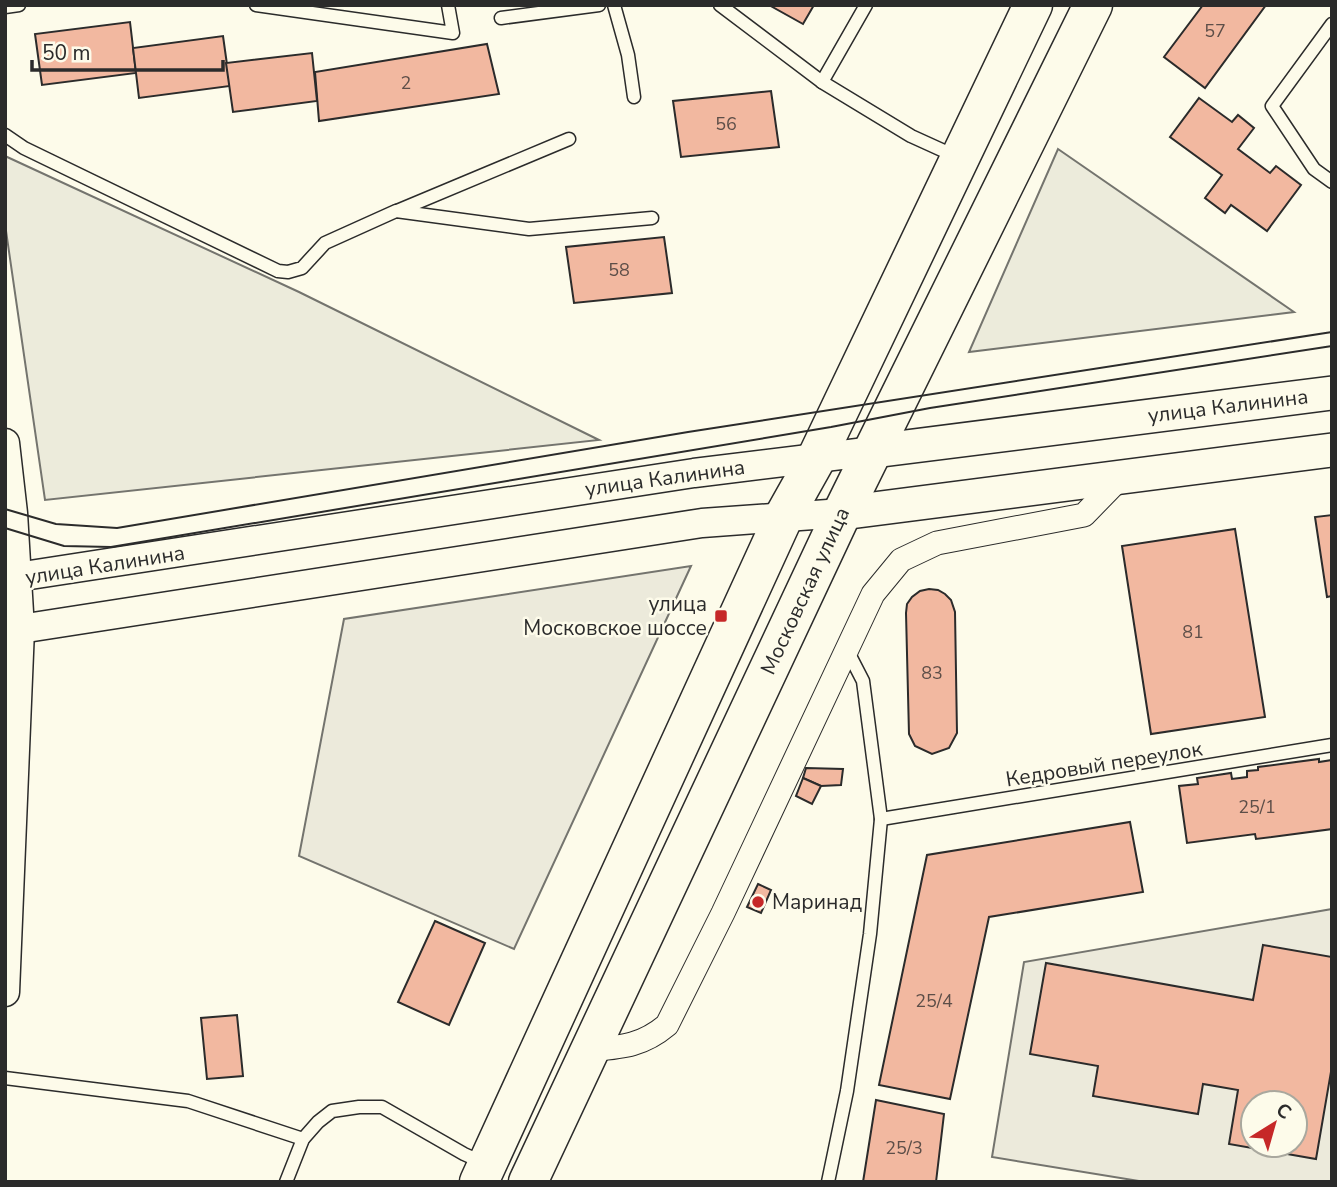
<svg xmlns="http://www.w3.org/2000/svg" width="1337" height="1187" font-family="'Nunito Sans',sans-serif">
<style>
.green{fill:#ecebdb;stroke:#74746e;stroke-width:2}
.parking{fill:#eceadb;stroke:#74746e;stroke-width:2;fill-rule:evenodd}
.building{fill:#f2b8a0;stroke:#2b2b2b;stroke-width:2;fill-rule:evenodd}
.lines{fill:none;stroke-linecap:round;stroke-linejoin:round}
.service-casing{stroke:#2b2b2b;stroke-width:15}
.minor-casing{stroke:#2b2b2b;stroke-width:25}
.tertiary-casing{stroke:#2b2b2b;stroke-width:31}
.secondary-casing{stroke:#2b2b2b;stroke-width:36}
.trunk-casing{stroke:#2b2b2b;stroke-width:41}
.service{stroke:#fdfbea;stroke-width:12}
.minor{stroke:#fdfbea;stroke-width:23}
.tertiary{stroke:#fdfbea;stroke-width:28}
.secondary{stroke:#fdfbea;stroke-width:33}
.trunk{stroke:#fdfbea;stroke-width:38}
.tram{stroke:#2b2b2b;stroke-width:2}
.poi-dot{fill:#c62828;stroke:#fdfbea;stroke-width:2.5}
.labels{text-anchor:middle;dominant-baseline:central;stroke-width:5;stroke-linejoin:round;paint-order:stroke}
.number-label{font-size:18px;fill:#5d4e48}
.street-label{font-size:21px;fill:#2b2b2b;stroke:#fdfbea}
.poi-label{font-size:21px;fill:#2b2b2b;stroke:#fdfbea;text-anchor:end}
</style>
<rect width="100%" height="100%" fill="#fdfbea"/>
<g class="green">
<polygon points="1058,149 1294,312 969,352"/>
<polygon points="5,156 299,292 599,440 45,500 5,224"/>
</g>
<g class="parking">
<polygon points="691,566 514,949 299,856 344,619"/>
<path d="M1332,909V1182H1145L992,1157L1024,962ZM1253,1103H1295V1145H1253Z"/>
</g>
<g class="building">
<polygon points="769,5 814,5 803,24"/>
<polygon points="1203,5 1266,5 1205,88 1164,57"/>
<polygon points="130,22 136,73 42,85 35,34"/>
<polygon points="223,36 230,86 139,98 133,48"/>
<polygon points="487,44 499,94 319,121 315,72"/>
<polygon points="312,53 317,101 233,112 226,63"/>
<polygon points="771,91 779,147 681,157 673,101"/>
<polygon points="1199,98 1232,122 1238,115 1254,128 1238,149 1270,173 1276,166 1301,185 1267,231 1231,205 1225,213 1205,198 1222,175 1170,137"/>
<polygon points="664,237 672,293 574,303 566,247"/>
<polygon points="1332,515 1332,596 1327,597 1315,517"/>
<polygon points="1235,529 1265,717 1151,734 1122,546"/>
<polygon points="929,589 938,590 945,594 951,600 955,612 957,733 949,748 932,754 915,746 909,734 906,613 907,604 912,597 920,591"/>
<polygon points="1319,759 1319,762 1332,760 1332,829 1256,839 1255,834 1187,843 1179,786 1198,784 1197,778 1231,773 1232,779 1247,777 1247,771 1258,770 1258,767"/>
<polygon points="806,768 843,769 841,785 821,786 803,778"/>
<polygon points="803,778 821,786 812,804 796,796"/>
<polygon points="1130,822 1143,892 989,917 950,1099 879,1085 927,855"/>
<polygon points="758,884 771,890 761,913 747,907"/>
<polygon points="435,921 485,943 449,1025 398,1002"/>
<path d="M1263,945L1332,957V1066L1316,1159L1229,1144L1238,1090L1203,1084L1198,1114L1093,1096L1098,1066L1030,1054L1046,963L1253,1000ZM1253,1103H1295V1145H1253Z"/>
<polygon points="237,1015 243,1076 207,1079 201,1018"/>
<polygon points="876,1100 944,1114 936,1182 863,1182"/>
</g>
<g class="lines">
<defs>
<g id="service">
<polyline points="256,5 453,33 448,5"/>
<polyline points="614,5 628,55 634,97"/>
<polyline points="720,5 822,82"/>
<polyline points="866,5 822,82 911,136 955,156"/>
<polyline points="5,7 19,5"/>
<polyline points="501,18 599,5"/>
<polyline points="1332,24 1272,106 1314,169 1332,182"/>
<polyline points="5,135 24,148 278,271 288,272 302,268 325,243 396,211 529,229 652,218"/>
<polyline points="397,211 569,139"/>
<polyline points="881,819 1332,745"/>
<polyline points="5,1078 188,1101 303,1139"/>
<polyline points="286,1182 303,1139 318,1122 332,1111 359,1107 382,1107 464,1154 484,1163"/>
<polyline points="828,1182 847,1091 870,934 881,819 863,681 847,650"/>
</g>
<path id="minor" d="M590,1050C622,1047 642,1046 667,1025L723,913L873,594L901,560L937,543L1084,515L1120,478"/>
<g id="tertiary">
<polyline points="5,443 13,513 20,629 5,992"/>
<polyline points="5,588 17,577 694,473 874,451"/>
<polyline points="5,628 20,629 702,523 842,513"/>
</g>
<g id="secondary">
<polyline points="874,451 1332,393"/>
<polyline points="842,513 1332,450"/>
</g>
<g id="trunk">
<polyline points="479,1182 784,516 816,459 1033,5"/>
<polyline points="528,1182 842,513 1093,5"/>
</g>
</defs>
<use href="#service" class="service-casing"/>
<use href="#minor" class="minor-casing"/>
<use href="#tertiary" class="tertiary-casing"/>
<use href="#secondary" class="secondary-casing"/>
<use href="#trunk" class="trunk-casing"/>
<use href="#service" class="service"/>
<use href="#minor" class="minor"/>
<use href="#tertiary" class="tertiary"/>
<use href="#secondary" class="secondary"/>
<use href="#trunk" class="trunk"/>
<g class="tram">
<polyline points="5,509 56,524 117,528 688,432 1332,332"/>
<polyline points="5,528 64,546 111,547 831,427 930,408 1332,346"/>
</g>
</g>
<g class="poi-dot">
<rect x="714" y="609" width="14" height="14" rx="3.5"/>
<circle cx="758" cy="902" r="7"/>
</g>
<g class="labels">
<g class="number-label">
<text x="1215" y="31">57</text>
<text x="406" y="83">2</text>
<text x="726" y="124">56</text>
<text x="619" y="270">58</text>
<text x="1193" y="632">81</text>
<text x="932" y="673">83</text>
<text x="1257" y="807">25/1</text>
<text x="934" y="1001">25/4</text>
<text x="904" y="1148">25/3</text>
</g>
<g class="street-label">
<text transform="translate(1228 406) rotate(-7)">улица Калинина</text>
<text transform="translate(665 478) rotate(-8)">улица Калинина</text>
<text transform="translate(105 565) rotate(-9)">улица Калинина</text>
<text transform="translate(805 591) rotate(-65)">Московская улица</text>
<text transform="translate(1104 764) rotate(-9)">Кедровый переулок</text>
</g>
<g class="poi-label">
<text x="707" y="604">улица<tspan x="707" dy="24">Московское шоссе</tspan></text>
<text x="772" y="902" text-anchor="start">Маринад</text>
</g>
</g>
<rect width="1337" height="1187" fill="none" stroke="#2b2b2b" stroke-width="14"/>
<g transform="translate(1274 1124) rotate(37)"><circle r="33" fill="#fdfbea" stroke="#a9a89e" stroke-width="2"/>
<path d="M0-5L12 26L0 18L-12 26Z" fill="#c62828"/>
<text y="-10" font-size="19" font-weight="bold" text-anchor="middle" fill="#2b2b2b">С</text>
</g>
<path d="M32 60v10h191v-10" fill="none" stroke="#2b2b2b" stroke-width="3.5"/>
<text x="42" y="60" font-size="21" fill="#2b2b2b" stroke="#fdfbea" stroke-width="5" paint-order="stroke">50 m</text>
</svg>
